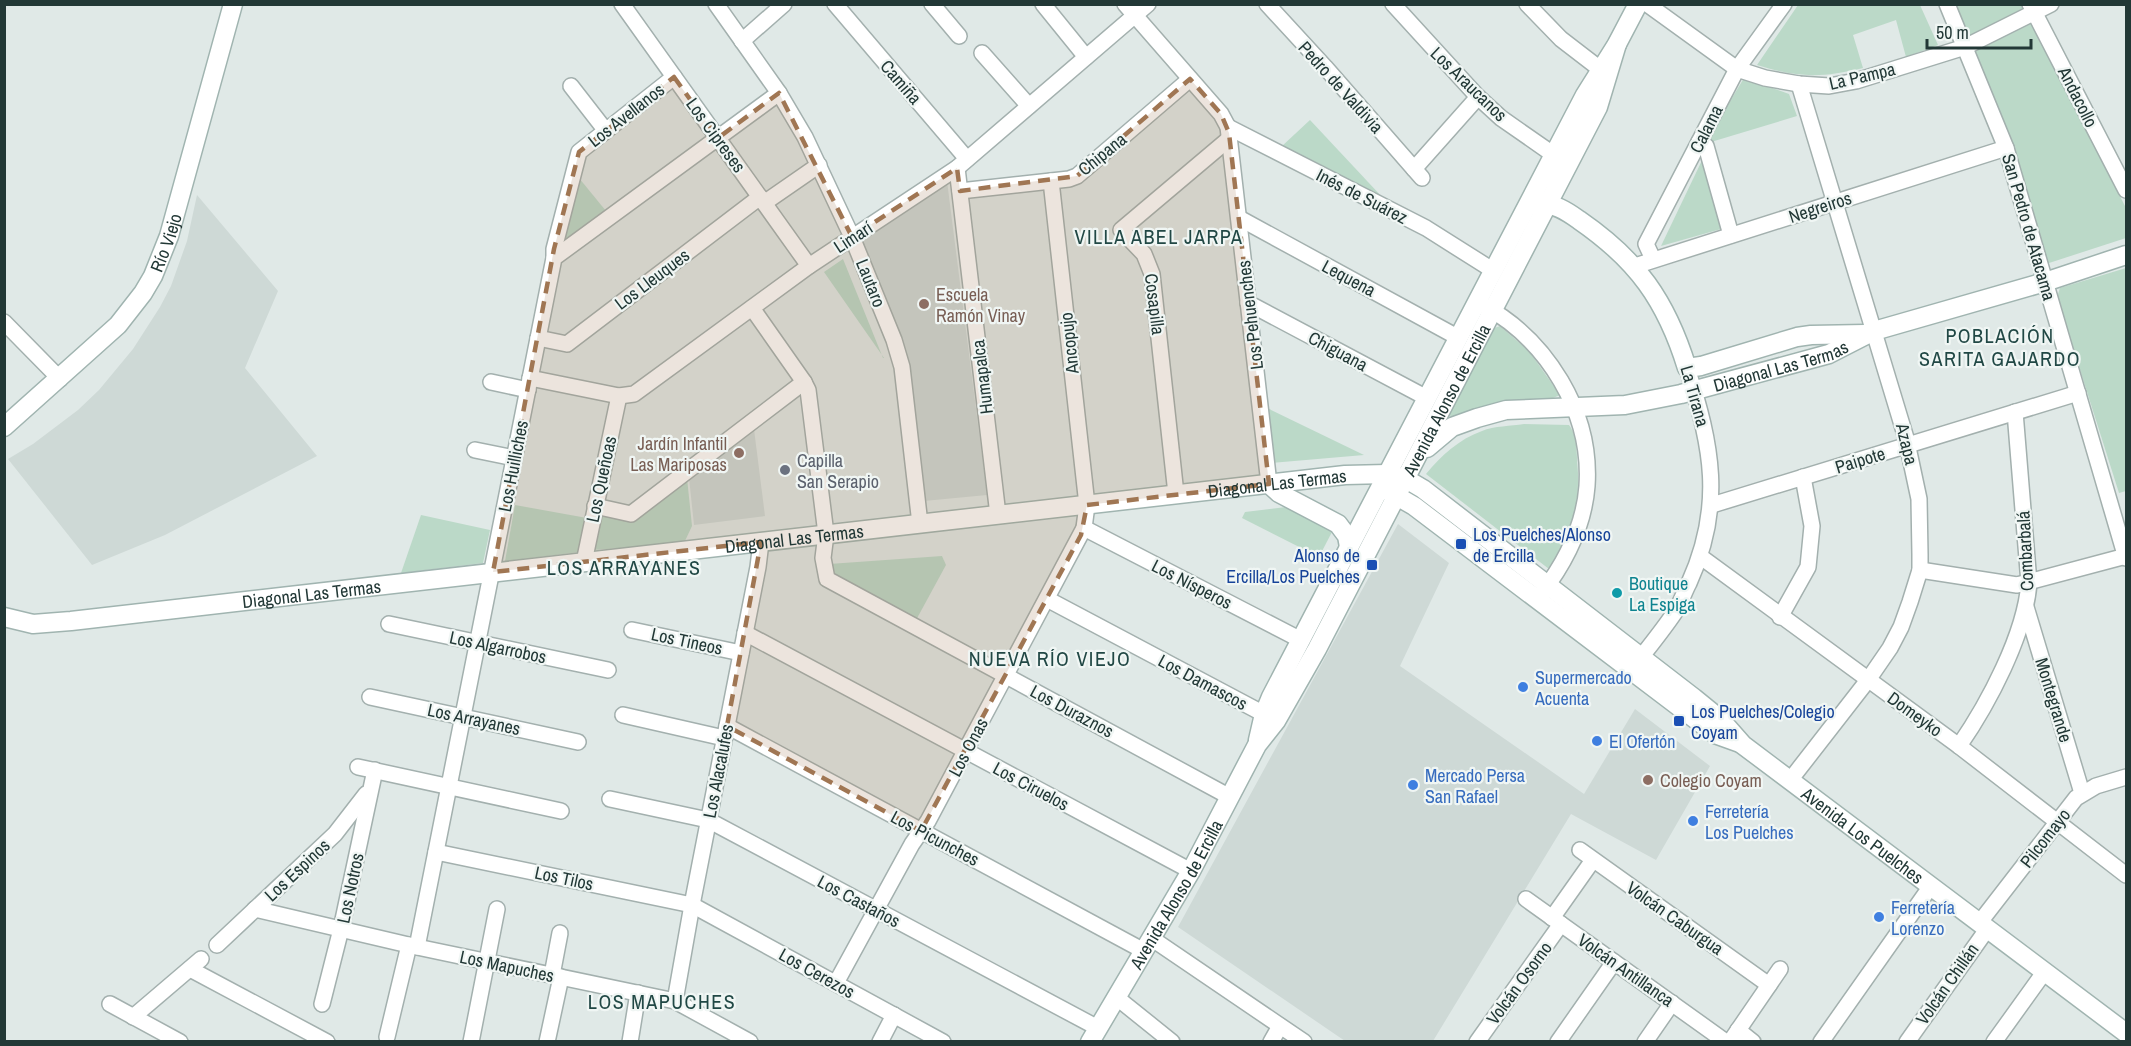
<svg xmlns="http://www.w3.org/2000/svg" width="2131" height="1046" font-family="'Archivo Narrow',sans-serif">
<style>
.built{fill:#ced9d6}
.green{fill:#bbd9c8}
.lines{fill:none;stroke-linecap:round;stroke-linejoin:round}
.minor-casing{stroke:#a3b0ae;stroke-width:18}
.secondary-casing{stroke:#a0b4b0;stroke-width:21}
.minor{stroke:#fff;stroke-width:15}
.secondary{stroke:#fff;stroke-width:18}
.marked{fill:#a07653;fill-opacity:0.2;stroke:#a07653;stroke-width:4.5;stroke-dasharray:12 8;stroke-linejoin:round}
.education-dot{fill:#8d6e63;stroke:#f0f6f4;stroke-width:2}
.worship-dot{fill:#6b7280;stroke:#f0f6f4;stroke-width:2}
.transit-dot{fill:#1a4fb4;stroke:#f0f6f4;stroke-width:2}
.culture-dot{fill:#0f9aa8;stroke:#f0f6f4;stroke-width:2}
.shop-dot{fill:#3f7fe0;stroke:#f0f6f4;stroke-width:2}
.labels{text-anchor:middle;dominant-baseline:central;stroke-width:4.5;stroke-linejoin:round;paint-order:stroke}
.street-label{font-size:18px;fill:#223836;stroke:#f0f6f4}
.education-label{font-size:18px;fill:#785e54;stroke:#f0f6f4;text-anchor:start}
.worship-label{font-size:18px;fill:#5b616d;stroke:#f0f6f4;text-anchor:start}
.transit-label{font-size:18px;fill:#164399;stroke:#f0f6f4;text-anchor:start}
.culture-label{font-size:18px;fill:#0d838f;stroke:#f0f6f4;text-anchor:start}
.shop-label{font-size:18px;fill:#366cbe;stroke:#f0f6f4;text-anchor:start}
.neighbourhood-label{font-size:20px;letter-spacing:1.5px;fill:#214845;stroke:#f0f6f4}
</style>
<rect width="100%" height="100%" fill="#e0e9e7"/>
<g class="built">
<polygon points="947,181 987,495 924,501 905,352 860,238"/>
<polygon points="197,195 278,291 245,368 317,456 165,535 92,565 8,459 33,444 78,410 99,390 133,349 160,307 171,286 187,241"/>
<polygon points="754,429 765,516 694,525 689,478"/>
<polygon points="1398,524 1449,563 1400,666 1584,794 1635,709 1710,766 1656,860 1571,814 1433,1041 1345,1041 1178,927"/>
</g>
<g class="green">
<path d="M1798,5H1920L1938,45L1906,57L1896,20L1853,35L1863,68C1822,78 1798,78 1757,65Z"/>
<polygon points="1954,5 2022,5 2126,208 2126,238 2046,264"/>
<polygon points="1744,78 1789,94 1797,116 1711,142 1709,136"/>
<polygon points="1310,120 1383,198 1281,147"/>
<polygon points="1705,154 1721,229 1661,246"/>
<polygon points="579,178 606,211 559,246"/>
<polygon points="843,259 883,358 884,358 824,272"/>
<polygon points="2126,268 2126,491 2119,493 2057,297 2060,288"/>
<polygon points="1500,326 1529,351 1560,395 1544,402 1452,421 1449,412 1492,329"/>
<polygon points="1263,406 1364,455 1271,463"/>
<path d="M1524,424L1569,425C1576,434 1576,445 1577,457C1577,466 1579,476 1578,485C1577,513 1565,545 1549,569L1426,474C1441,456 1459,439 1482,431C1494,426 1511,426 1524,424Z"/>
<polygon points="687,478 692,526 685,541 673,544 593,550 599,512 632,518"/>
<polygon points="515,505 587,518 580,552 505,561"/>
<polygon points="1286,507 1333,530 1319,557 1242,518 1245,512"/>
<polygon points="421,515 490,530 483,563 401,573"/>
<polygon points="942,556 946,565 915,622 831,577 829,564"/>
</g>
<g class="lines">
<defs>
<g id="minor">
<polyline points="622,4 809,266"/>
<polyline points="716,4 779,93 805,137 852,237 894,340 902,367 920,524"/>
<polyline points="835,4 967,159"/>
<polyline points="932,4 959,36"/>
<polyline points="1043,4 1086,57"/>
<polyline points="1125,4 1221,114 1228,127 1269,484"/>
<polyline points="1267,4 1325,67 1422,178"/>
<polyline points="1393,4 1478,97 1501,118 1554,155"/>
<polyline points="1527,4 1561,39 1600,69"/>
<polyline points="1647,4 1737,69 1765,78 1799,84 1829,86 1856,81 1965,47 2051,4"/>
<polyline points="1947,4 2006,148 2126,558"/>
<polyline points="2030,4 2126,190"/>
<polyline points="742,41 784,4"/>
<polyline points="982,53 1029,106"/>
<polyline points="571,86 606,131"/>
<polyline points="1228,127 1426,228 1494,271"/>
<polyline points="1699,142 1706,146 1731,235"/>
<polyline points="957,168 998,515"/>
<polyline points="1414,169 1478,97"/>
<polyline points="960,191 1069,179 1077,176 1190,79"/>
<polyline points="764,203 819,165"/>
<polyline points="1239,218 1459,338"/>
<polyline points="554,258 554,249 579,152 674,77"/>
<polyline points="1653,259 1646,244 1737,69 1784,4"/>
<polyline points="1635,266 2006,148"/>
<polyline points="1248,303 1427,398"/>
<path d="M1483,305C1547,340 1592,412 1587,486C1584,526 1565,563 1541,594"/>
<polyline points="752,308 804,382 808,390 826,534 823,558 827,579 1230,797"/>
<polyline points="4,322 60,379"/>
<polyline points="538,338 567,344 760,197"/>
<polyline points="530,378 619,396 634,394 809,266 957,168 1148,4"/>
<polyline points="491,382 528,390"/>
<polyline points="475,450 514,458"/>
<polyline points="1176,494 1152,274 1144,254 1121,230 1230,138"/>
<polyline points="1712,505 2078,393"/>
<polyline points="595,506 631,514 804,382"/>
<polyline points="1084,528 1301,640"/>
<polyline points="1701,557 1959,746 2126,875"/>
<polyline points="584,562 619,396"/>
<polyline points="1920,570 2017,585 2126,556"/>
<polyline points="1047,599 1264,714"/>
<polyline points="2026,607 2082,793"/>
<polyline points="1780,617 1808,567 1812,526 1803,477"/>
<polyline points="389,624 608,670"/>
<polyline points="632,630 741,653"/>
<polyline points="745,633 1191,871"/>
<path d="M1642,656C1653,642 1665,627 1675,612C1681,603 1684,592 1689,583C1724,506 1712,445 1687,368"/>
<polyline points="370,697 578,742"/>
<polyline points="623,715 724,738"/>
<polyline points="727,726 1144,951"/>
<path d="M1959,746C1988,704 2025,635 2029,583L2015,412"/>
<polyline points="358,767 561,811"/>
<polyline points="1791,779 1868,680 1890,648 1901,627 1910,602 1920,570 1920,554 1919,499 1906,438 1799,84"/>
<polyline points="610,799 708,820 1098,1028"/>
<polyline points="1580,850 1769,985"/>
<polyline points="436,852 692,905 943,1042"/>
<polyline points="1526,899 1726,1042"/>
<polyline points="255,909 417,947 675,1001 750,1042"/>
<polyline points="1552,918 1593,860"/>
<polyline points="1980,922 2076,798 2096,786 2126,777"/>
<polyline points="1151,938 1304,1042"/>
<polyline points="217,945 335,834 366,794"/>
<polyline points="417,947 554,258 779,93"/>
<polyline points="190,969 327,1042"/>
<polyline points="552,975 560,933"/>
<polyline points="836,983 912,844 928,821 1084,528 1087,505 1051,181"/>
<polyline points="1116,997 1172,1042"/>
<polyline points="675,1001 692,905 758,567 761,542"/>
<polyline points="110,1004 180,1042"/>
<polyline points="322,1004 341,929 375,770"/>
<polyline points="133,1017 201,959"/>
<polyline points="1738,1030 1753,1042"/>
<polyline points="387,1037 409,945"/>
<polyline points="471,1042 497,909"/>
<polyline points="547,1042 561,977"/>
<polyline points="630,1042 638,993"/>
<polyline points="880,1042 894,1015"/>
<polyline points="1271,1042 1280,1026"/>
<polyline points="1477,1042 1561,924"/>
<polyline points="1558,1042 1614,962"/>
<polyline points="1645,1042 1672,1003"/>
<polyline points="1730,1042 1780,969"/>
<polyline points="1821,1042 1931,886"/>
<polyline points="1907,1042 1988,928"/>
<polyline points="1994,1042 2045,971"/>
</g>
<g id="secondary">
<path d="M1537,205C1552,201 1568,212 1579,220C1637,260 1666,300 1687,368L1701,366L1797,337L1811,335L1865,334"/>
<path id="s1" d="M4,427L118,325L143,293L153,276L169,236L233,4"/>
<path id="s2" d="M1427,448L1452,427L1477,418L1506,410L1625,405L1681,394L1829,354L1874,331L2045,282L2126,255"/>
<polyline points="1269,484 1279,493 1338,524 1347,536 1349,547"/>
<polyline points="1388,491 1414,506 1715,734 1740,743"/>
<path id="s3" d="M4,617L33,624L71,621L1345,475L1387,474L1406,479L1423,489L1694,698L1721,720L1743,745L2126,1033"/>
<polyline points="1258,740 1264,714 1271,697 1585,95 1617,44 1638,4"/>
<path id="s4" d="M1090,1042L1191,871L1257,745L1276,721L1317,649L1598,107L1617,44"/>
</g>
</defs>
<use href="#minor" class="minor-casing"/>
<use href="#secondary" class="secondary-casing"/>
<use href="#minor" class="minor"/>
<use href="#secondary" class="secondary"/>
</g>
<path class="marked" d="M674,77L718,138L779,93L852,237L957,168L960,191L1077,176L1190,79L1221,114L1229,133L1269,484L1087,505L1081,535L921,831L727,726L761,542L493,572L554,249L579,152Z"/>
<g class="education-dot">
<circle cx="924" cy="304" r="6"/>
<circle cx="739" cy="453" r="6"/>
<circle cx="1648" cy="780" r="6"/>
</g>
<circle class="worship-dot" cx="785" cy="470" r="6"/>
<g class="transit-dot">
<rect x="1455" y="538" width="12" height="12" rx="3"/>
<rect x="1366" y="559" width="12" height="12" rx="3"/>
<rect x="1673" y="715" width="12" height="12" rx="3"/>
</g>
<circle class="culture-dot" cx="1617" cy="593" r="6"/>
<g class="shop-dot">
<circle cx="1523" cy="687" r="6"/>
<circle cx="1597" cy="741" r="6"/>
<circle cx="1413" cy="785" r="6"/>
<circle cx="1693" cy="821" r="6"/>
<circle cx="1879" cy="917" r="6"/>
</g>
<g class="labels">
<g class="street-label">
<text transform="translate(1862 76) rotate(-13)">La Pampa</text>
<text transform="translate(901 82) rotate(49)">Camiña</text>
<text transform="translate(1469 84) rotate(44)">Los Araucanos</text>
<text transform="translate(1341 87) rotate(48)">Pedro de Valdivia</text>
<text transform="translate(2078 97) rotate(63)">Andacollo</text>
<text transform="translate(626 115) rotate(-38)">Los Avellanos</text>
<text transform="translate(1706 129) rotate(-63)">Calama</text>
<text transform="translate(716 135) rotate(54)">Los Cipreses</text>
<text transform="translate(1102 154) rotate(-39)">Chipana</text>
<text transform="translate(1362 196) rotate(27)">Inés de Suárez</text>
<text transform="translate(1820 207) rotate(-18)">Negreiros</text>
<text transform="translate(2029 227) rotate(74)">San Pedro de Atacama</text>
<text transform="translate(853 237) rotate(-33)">Limarí</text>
<text stroke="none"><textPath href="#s1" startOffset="249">Río Viejo</textPath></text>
<text transform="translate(1349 278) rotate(28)">Lequena</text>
<text transform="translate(652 279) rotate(-37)">Los Lleuques</text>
<text transform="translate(871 283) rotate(68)">Lautaro</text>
<text transform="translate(1155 304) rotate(83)">Cosapilla</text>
<text transform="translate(1250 315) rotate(-97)">Los Pehuenches</text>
<text transform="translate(1069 343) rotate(-96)">Ancopujo</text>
<text transform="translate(1338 351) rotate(28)">Chiguana</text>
<text stroke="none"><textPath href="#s2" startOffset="369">Diagonal Las Termas</textPath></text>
<text transform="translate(982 377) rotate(-97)">Humapalca</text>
<text transform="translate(1695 396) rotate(74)">La Tirana</text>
<text stroke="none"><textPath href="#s4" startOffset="735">Avenida Alonso de Ercilla</textPath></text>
<text transform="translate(1907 444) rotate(76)">Azapa</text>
<text transform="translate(1860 460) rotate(-17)">Paipote</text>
<text transform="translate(513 466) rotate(-79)">Los Huilliches</text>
<text transform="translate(601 479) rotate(-78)">Los Queñoas</text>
<text stroke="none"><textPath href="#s3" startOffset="1282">Diagonal Las Termas</textPath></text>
<text stroke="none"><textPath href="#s3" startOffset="796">Diagonal Las Termas</textPath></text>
<text transform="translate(2025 551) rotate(-93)">Combarbalá</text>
<text transform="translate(1192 584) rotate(27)">Los Nísperos</text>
<text stroke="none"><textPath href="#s3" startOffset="310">Diagonal Las Termas</textPath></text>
<text transform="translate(687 641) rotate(12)">Los Tineos</text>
<text transform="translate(498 647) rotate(12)">Los Algarrobos</text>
<text transform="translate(1203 682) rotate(28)">Los Damascos</text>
<text transform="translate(2054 700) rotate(73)">Montegrande</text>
<text transform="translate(1072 711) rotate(28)">Los Duraznos</text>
<text transform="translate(1915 714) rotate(36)">Domeyko</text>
<text transform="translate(474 719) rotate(12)">Los Arrayanes</text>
<text transform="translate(968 747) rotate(-62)">Los Onas</text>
<text transform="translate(718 771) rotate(-79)">Los Alacalufes</text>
<text transform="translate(1031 786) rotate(28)">Los Ciruelos</text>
<text stroke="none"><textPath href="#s3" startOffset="1992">Avenida Los Puelches</textPath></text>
<text transform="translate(935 838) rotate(28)">Los Picunches</text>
<text transform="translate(2045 838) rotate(-52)">Pilcomayo</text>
<text transform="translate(297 870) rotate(-43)">Los Espinos</text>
<text transform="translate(564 878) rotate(12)">Los Tilos</text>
<text transform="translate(350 888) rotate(-78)">Los Notros</text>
<text stroke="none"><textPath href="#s4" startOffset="171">Avenida Alonso de Ercilla</textPath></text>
<text transform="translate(859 901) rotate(28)">Los Castaños</text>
<text transform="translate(1675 918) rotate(35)">Volcán Caburgua</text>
<text transform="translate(507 966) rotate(12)">Los Mapuches</text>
<text transform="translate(1626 970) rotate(35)">Volcán Antillanca</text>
<text transform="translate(817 973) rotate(29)">Los Cerezos</text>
<text transform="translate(1519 983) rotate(-54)">Volcán Osorno</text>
<text transform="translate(1947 984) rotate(-55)">Volcán Chillán</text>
</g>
<g class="education-label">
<text x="936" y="294">Escuela<tspan x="936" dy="21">Ramón Vinay</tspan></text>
<text x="727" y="443" text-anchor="end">Jardín Infantil<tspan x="727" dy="21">Las Mariposas</tspan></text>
<text x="1660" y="780">Colegio Coyam</text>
</g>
<g class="worship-label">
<text x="797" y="460">Capilla<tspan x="797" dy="21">San Serapio</tspan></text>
</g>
<g class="transit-label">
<text x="1473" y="534">Los Puelches/Alonso<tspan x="1473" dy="21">de Ercilla</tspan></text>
<text x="1360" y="555" text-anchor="end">Alonso de<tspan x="1360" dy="21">Ercilla/Los Puelches</tspan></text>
<text x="1691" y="711">Los Puelches/Colegio<tspan x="1691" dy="21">Coyam</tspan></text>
</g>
<g class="culture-label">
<text x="1629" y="583">Boutique<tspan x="1629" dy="21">La Espiga</tspan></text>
</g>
<g class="shop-label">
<text x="1535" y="677">Supermercado<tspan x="1535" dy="21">Acuenta</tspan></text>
<text x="1609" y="741">El Ofertón</text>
<text x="1425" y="775">Mercado Persa<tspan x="1425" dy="21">San Rafael</tspan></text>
<text x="1705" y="811">Ferretería<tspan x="1705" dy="21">Los Puelches</tspan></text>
<text x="1891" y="907">Ferretería<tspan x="1891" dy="21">Lorenzo</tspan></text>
</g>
<g class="neighbourhood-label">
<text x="1159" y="236">VILLA ABEL JARPA</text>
<text x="2000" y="335">POBLACIÓN<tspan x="2000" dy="23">SARITA GAJARDO</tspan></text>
<text x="624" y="567">LOS ARRAYANES</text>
<text x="1050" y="658">NUEVA RÍO VIEJO</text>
<text x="662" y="1001">LOS MAPUCHES</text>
</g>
</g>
<rect width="2131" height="1046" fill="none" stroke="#223836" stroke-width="12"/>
<path d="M1927 39v9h104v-9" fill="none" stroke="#223836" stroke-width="3"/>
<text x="1936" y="39" font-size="18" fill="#223836" stroke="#f0f6f4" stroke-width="4.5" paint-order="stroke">50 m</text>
</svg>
